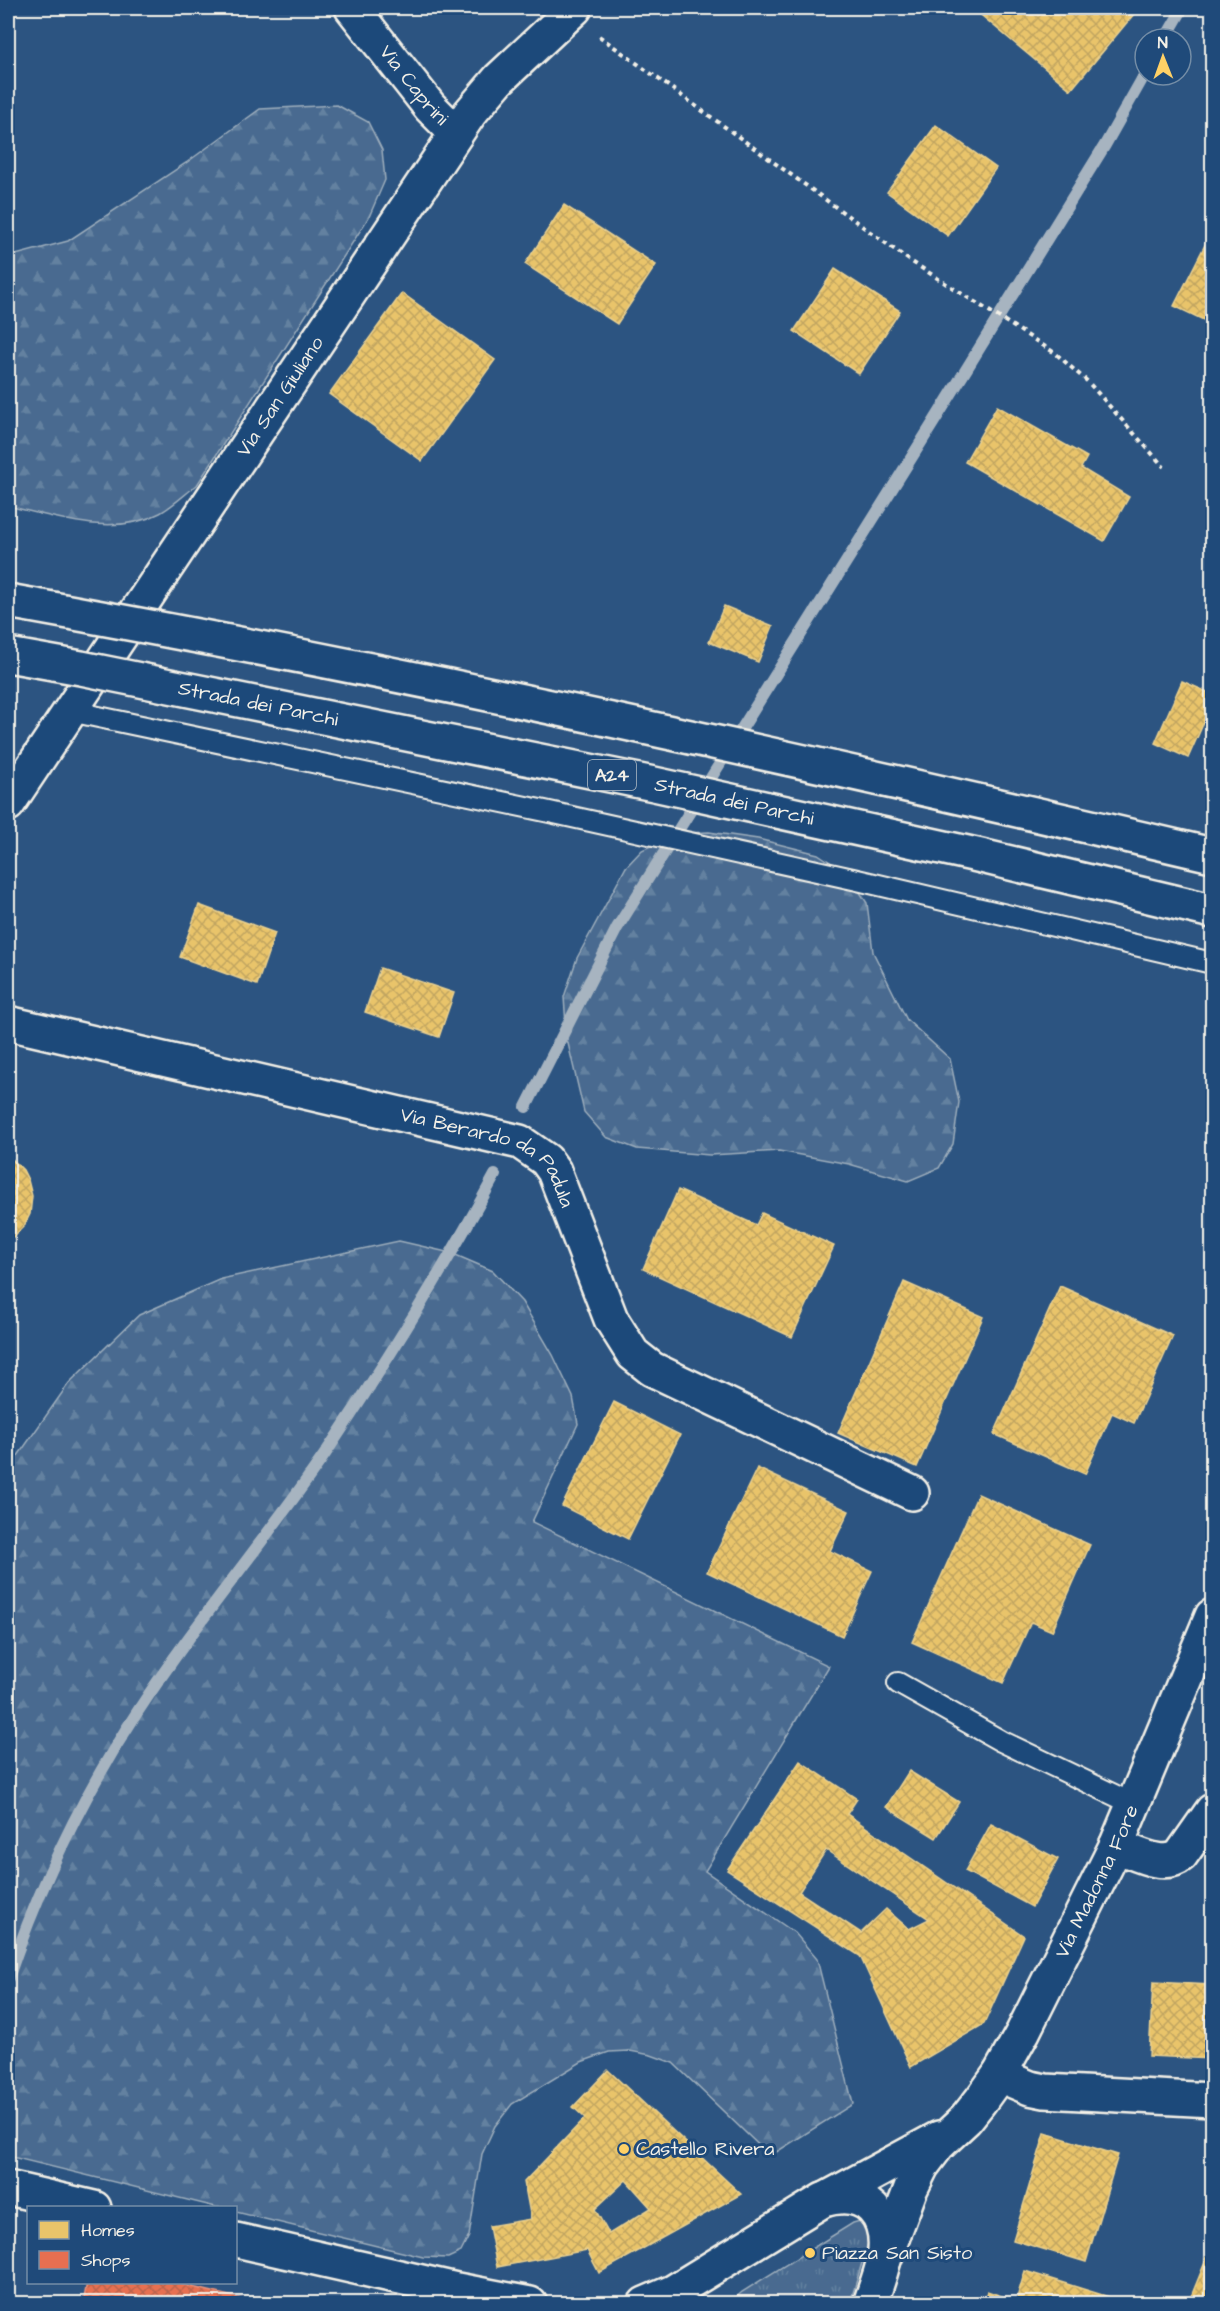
<svg xmlns="http://www.w3.org/2000/svg" width="1220" height="2311" font-family="'Architects Daughter',sans-serif">
<style>
.forest{fill:url(#forest-firs);stroke:#9eaebc;stroke-width:1.5}
.park{fill:url(#park-tufts);stroke:#9eaebc;stroke-width:1.5}
.homes{fill:url(#homes-cross-hatch);stroke:#ecd290;stroke-width:1.5;fill-rule:evenodd}
.shops{fill:url(#shops-cross-hatch);stroke:#eb967e;stroke-width:1.5}
.lines{fill:none;stroke-linecap:round;stroke-linejoin:round}
.stream{stroke:#a7b4c0;stroke-width:12}
.lane-casing{stroke:#f4f1e8;stroke-width:24}
.street-casing{stroke:#f4f1e8;stroke-width:38}
.path{stroke:#f4f1e8;stroke-width:4;stroke-dasharray:4.5 4.5;stroke-linecap:butt}
.lane{stroke:#1f4a7a;stroke-width:20}
.street{stroke:#1f4a7a;stroke-width:33}
.highway-bridge-casing{stroke:#f4f1e8;stroke-width:38;stroke-linecap:butt}
.highway-bridge{stroke:#1f4a7a;stroke-width:33}
.poi-dot{fill:#ffd166;stroke:#1f4a7a;stroke-width:2}
.labels{text-anchor:middle;dominant-baseline:central;stroke-width:6;stroke-linejoin:round;paint-order:stroke}
.shield{fill:#1f4a7a;stroke:#b4bfc7;stroke-width:1.5}
.shield-label{font-size:18px;font-weight:bold;fill:#f4f1e8}
.street-label{font-size:20px;fill:#f4f1e8;stroke:#1f4a7a}
.poi-label{font-size:20px;fill:#f4f1e8;stroke:#1f4a7a;text-anchor:start}
</style>
<defs>
<pattern id="forest-firs" width="22" height="20" patternUnits="userSpaceOnUse" patternTransform="scale(1.5)"><rect width="22" height="20" fill="#496b90"/><path d="M5 1l3.5 6h-7zM16 11l3.5 6h-7z" fill="#6481a0"/></pattern>
<pattern id="park-tufts" width="24" height="20" patternUnits="userSpaceOnUse" patternTransform="scale(1.5)"><rect width="24" height="20" fill="#496b90"/><path d="M3 7l-1-3M5 7V3M7 7l1-3M15 17l-1-3M17 17v-4M19 17l1-3" fill="none" stroke="#6481a0"/></pattern>
<pattern id="homes-cross-hatch" width="8" height="8" patternUnits="userSpaceOnUse" patternTransform="scale(1.5)"><rect width="8" height="8" fill="#e9c46a"/><path d="M0 0l8 8M0 8l8-8" fill="none" stroke="#c1a561"/></pattern>
<pattern id="shops-cross-hatch" width="8" height="8" patternUnits="userSpaceOnUse" patternTransform="scale(1.5)"><rect width="8" height="8" fill="#e76f51"/><path d="M0 0l8 8M0 8l8-8" fill="none" stroke="#b8634e"/></pattern>
</defs>
<rect width="100%" height="100%" fill="#2c5481"/>
<filter id="ink" filterUnits="userSpaceOnUse"><feTurbulence type="fractalNoise" baseFrequency=".0167" numOctaves="2"/><feDisplacementMap in="SourceGraphic" scale="12" xChannelSelector="R" yChannelSelector="G"/><feConvolveMatrix kernelMatrix="1 2 1 2 8 2 1 2 1" color-interpolation-filters="sRGB"/></filter>
<g filter="url(#ink)">
<g class="forest">
<path d="M337,105L368,122L382,150L385,180L369,217L197,485C185,494 173,506 160,513C113,538 56,517 8,506V257L68,241L186,163L260,109Z"/>
<polygon points="709,832 758,839 818,854 848,874 867,903 873,952 907,1020 950,1059 959,1102 953,1144 939,1168 908,1181 849,1164 779,1151 710,1155 637,1149 606,1137 584,1112 567,1039 564,997 577,958 626,867 642,850 663,840 686,833"/>
<polygon points="399,1241 451,1253 493,1271 522,1302 553,1355 573,1397 578,1424 532,1522 829,1666 705,1871 795,1933 817,1959 853,2104 770,2156 673,2063 651,2055 630,2051 609,2052 581,2062 512,2104 495,2126 482,2154 469,2236 461,2252 448,2258 423,2257 236,2212 236,2208 216,2207 8,2156 8,1470 69,1383 139,1315 221,1279"/>
</g>
<polygon class="park" points="860,2221 865,2222 870,2236 850,2303 729,2304 742,2292 853,2223"/>
<g class="homes">
<polygon points="979,8 1139,8 1071,90 976,11"/>
<polygon points="936,125 996,168 948,236 887,192"/>
<polygon points="564,205 656,265 617,324 525,264"/>
<polygon points="1212,231 1212,324 1174,306"/>
<polygon points="835,269 900,311 859,374 794,331"/>
<polygon points="402,293 495,360 422,461 329,394"/>
<polygon points="997,406 1087,457 1081,468 1129,497 1104,541 965,462"/>
<polygon points="724,606 773,626 758,662 709,642"/>
<polygon points="1182,681 1212,694 1212,704 1188,758 1155,743"/>
<polygon points="199,905 275,933 257,985 180,957"/>
<polygon points="380,968 454,993 439,1037 365,1012"/>
<polygon points="8,1155 23,1170 28,1180 32,1196 30,1214 24,1226 8,1242"/>
<polygon points="678,1190 756,1225 762,1213 834,1246 792,1337 643,1269"/>
<polygon points="904,1282 983,1317 917,1467 838,1433"/>
<polygon points="1060,1286 1173,1336 1134,1423 1112,1413 1085,1474 994,1434"/>
<polygon points="614,1402 680,1435 628,1539 562,1506"/>
<polygon points="757,1468 849,1511 830,1551 872,1571 842,1636 707,1572"/>
<polygon points="978,1494 1090,1545 1052,1631 1031,1622 1003,1683 912,1642"/>
<path d="M800,1761L857,1799L847,1814L1024,1936L984,2024L911,2067L860,1956L727,1870ZM826,1850L929,1919L909,1929L886,1909L861,1933L799,1892Z"/>
<polygon points="909,1771 959,1802 936,1838 886,1807"/>
<polygon points="991,1824 1058,1859 1032,1907 965,1871"/>
<polygon points="1153,1982 1212,1985 1212,2059 1149,2056"/>
<path d="M608,2070L741,2194L599,2273L587,2250L497,2267L489,2226L531,2219L524,2182L585,2118L573,2107ZM626,2180L651,2208L609,2234L595,2209Z"/>
<polygon points="1045,2133 1118,2155 1086,2262 1013,2240"/>
<polygon points="1212,2245 1212,2304 1188,2304"/>
<polygon points="1025,2271 1109,2297 1107,2304 983,2304 987,2291 1016,2301"/>
</g>
<polygon class="shops" points="87,2282 172,2282 262,2304 83,2304"/>
<g class="lines">
<g class="stream">
<polyline points="1165,39 1183,8"/>
<polyline points="526,1107 617,928 935,420 1105,145 1145,74"/>
<path d="M8,1978C40,1885 84,1793 138,1711C196,1622 265,1541 325,1454C386,1363 443,1271 495,1175"/>
</g>
<defs>
<g id="lane">
<polyline points="70,711 545,811 853,879 1212,963"/>
<polyline points="898,1683 1001,1741 1133,1804"/>
</g>
<g id="street">
<path id="s1" d="M352,8L430,107L456,133"/>
<path id="s2" d="M8,804L470,113L499,79L575,8"/>
<path id="s3" d="M8,1023L520,1142L546,1160L554,1171L611,1319L633,1354L652,1369L912,1493"/>
<path d="M1116,1846C1134,1852 1164,1870 1181,1855L1212,1811"/>
<polyline points="999,2075 1030,2088 1045,2091 1212,2100"/>
<polyline points="8,2188 94,2208"/>
<polyline points="826,2199 939,2138"/>
<polyline points="236,2240 457,2290 530,2304"/>
<path id="s4" d="M884,2260L911,2188L922,2166L938,2145L966,2119L981,2100L999,2075L1023,2032L1116,1846L1212,1616"/>
<path d="M645,2304L673,2292L823,2200C867,2187 891,2216 884,2259C881,2274 875,2289 870,2304"/>
</g>
</defs>
<use href="#lane" class="lane-casing"/>
<use href="#street" class="street-casing"/>
<polyline class="path" points="599,36 909,260 1055,353 1088,382 1164,467"/>
<use href="#lane" class="lane"/>
<use href="#street" class="street"/>
<defs>
<g id="highway-bridge">
<path d="M8,601C412,673 813,762 1212,855"/>
<path id="s5" d="M8,655L81,668L654,784L977,855L1212,911"/>
</g>
</defs>
<use href="#highway-bridge" class="highway-bridge-casing"/>
<use href="#highway-bridge" class="highway-bridge"/>
</g>
</g>
<g class="poi-dot">
<circle cx="624" cy="2149" r="6"/>
<circle cx="810" cy="2253" r="6"/>
</g>
<g class="labels">
<rect class="shield" x="588" y="760" width="48" height="30" rx="4.5"/>
<g class="shield-label">
<text x="612" y="775">A24</text>
</g>
<g class="street-label">
<text stroke="none"><textPath href="#s1" startOffset="99">Via Caprini</textPath></text>
<text stroke="none"><textPath href="#s2" startOffset="490">Via San Giuliano</textPath></text>
<text stroke="none"><textPath href="#s5" startOffset="255">Strada dei Parchi</textPath></text>
<text stroke="none"><textPath href="#s5" startOffset="741">Strada dei Parchi</textPath></text>
<text stroke="none"><textPath href="#s3" startOffset="506">Via Berardo da Padula</textPath></text>
<text stroke="none"><textPath href="#s4" startOffset="438">Via Madonna Fore</textPath></text>
</g>
<g class="poi-label">
<text x="636" y="2149">Castello Rivera</text>
<text x="822" y="2253">Piazza San Sisto</text>
</g>
</g>
<rect width="1220" height="2311" fill="none" stroke="#1f4a7a" stroke-width="30"/>
<rect x="15" y="15" width="1190" height="2281" fill="none" stroke="#f4f1e8" stroke-width="2" filter="url(#ink)"/>
<rect x="27" y="2206" width="210" height="78" fill="#1f4a7a" stroke="#748da6" stroke-width="1.5"/>
<rect x="39" y="2221" width="30" height="18" fill="#e9c46a" stroke="#748da6" stroke-width="1.5"/>
<text x="81" y="2236" font-size="18" fill="#f4f1e8">Homes</text>
<rect x="39" y="2251" width="30" height="18" fill="#e76f51" stroke="#748da6" stroke-width="1.5"/>
<text x="81" y="2266" font-size="18" fill="#f4f1e8">Shops</text>
<g transform="translate(1163 57) rotate(359)"><circle r="28" fill="#1f4a7a" stroke="#748da6" stroke-width="1.5"/>
<path d="M0-4.5L10 22L0 15L-10 22Z" fill="#ffd166"/>
<text y="-9" font-size="16" font-weight="bold" text-anchor="middle" fill="#f4f1e8">N</text>
</g>
</svg>
